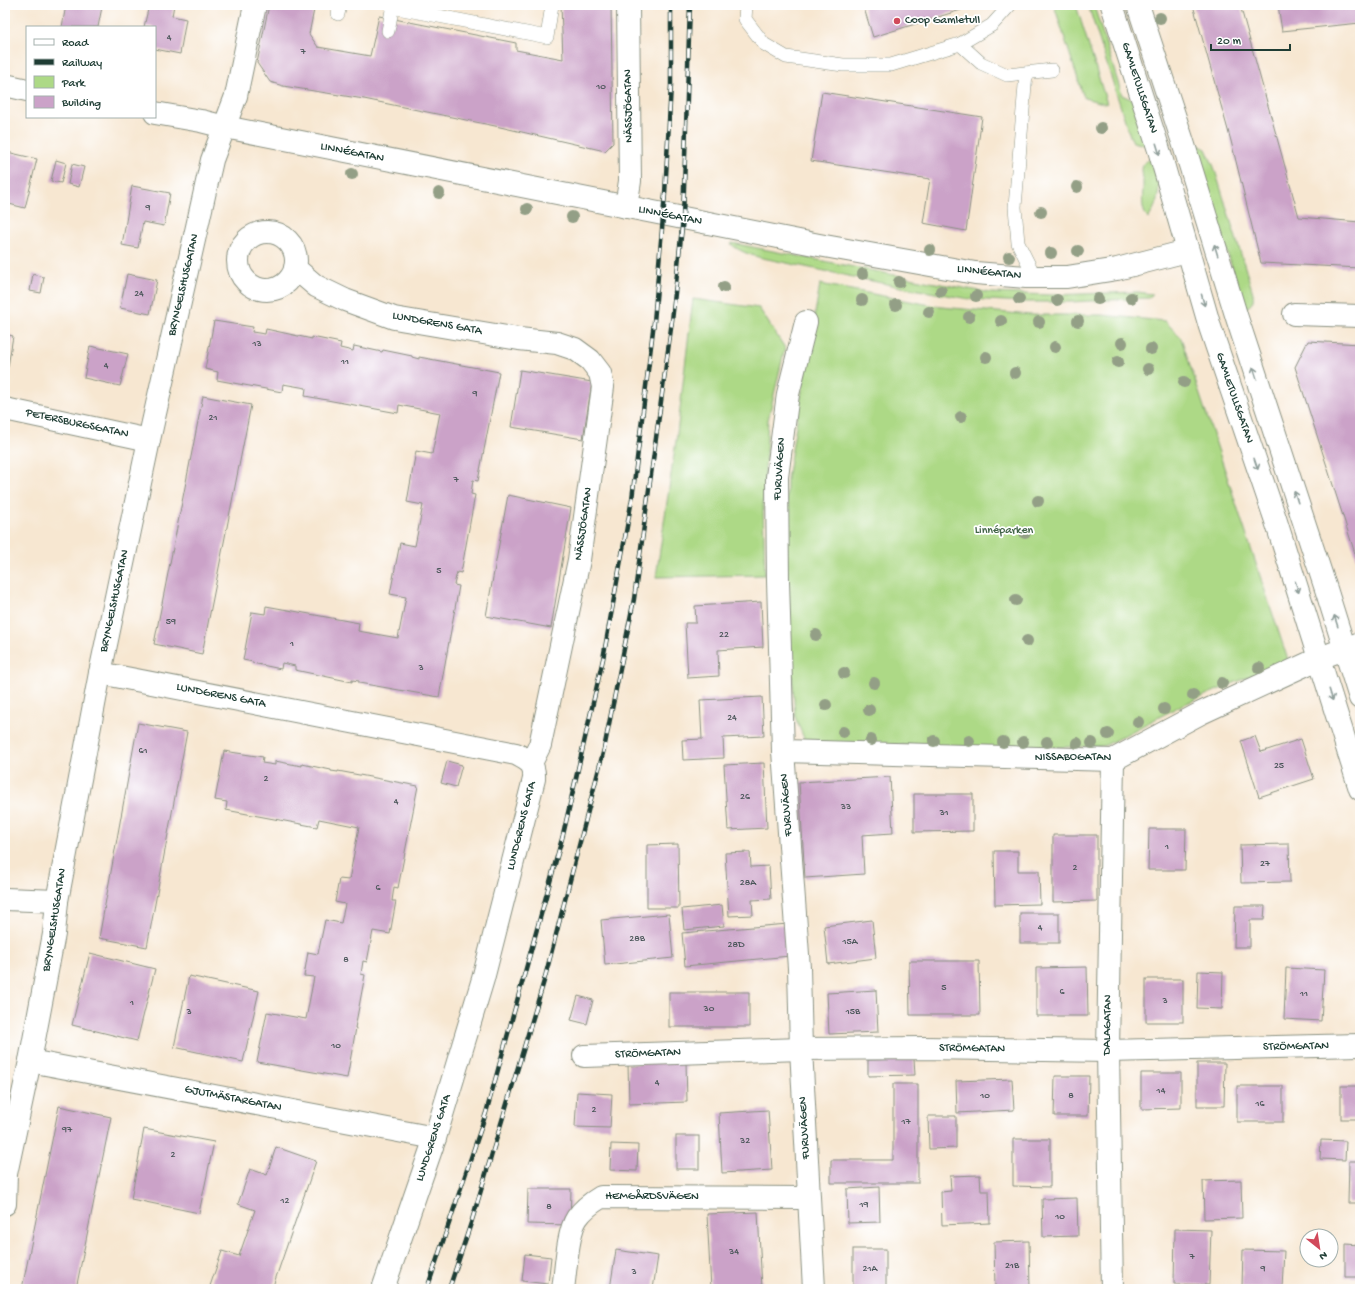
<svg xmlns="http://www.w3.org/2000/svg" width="1365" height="1294" font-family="'Gochi Hand',sans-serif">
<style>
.green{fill:#add986;stroke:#668b5d}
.building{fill:#cba2c8}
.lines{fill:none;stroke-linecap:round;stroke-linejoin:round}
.service-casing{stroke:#8b9282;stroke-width:14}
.minor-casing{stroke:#8b9282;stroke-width:24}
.tertiary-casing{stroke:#8b9282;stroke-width:24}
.service{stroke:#fff;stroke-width:13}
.minor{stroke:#fff;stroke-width:22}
.tertiary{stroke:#fff;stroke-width:22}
.rail-casing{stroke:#1f3d34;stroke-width:4.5}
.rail{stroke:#fff;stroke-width:3;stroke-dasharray:9;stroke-linecap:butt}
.tree{fill:#939f86}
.oneway{stroke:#8f9e9a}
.poi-dot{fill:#d1495b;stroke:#fff;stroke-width:1.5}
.labels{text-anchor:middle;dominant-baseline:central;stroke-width:3.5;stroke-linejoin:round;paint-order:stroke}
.number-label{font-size:10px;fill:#4a5659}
.poi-label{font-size:12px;fill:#1f3d34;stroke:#fff;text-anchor:start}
.street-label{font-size:12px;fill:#1f3d34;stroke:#fff}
.park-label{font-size:12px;fill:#426448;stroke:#fff}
</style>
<rect width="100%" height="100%" fill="#fff"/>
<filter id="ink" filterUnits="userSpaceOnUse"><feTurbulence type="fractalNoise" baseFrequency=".025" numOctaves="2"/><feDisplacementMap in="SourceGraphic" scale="8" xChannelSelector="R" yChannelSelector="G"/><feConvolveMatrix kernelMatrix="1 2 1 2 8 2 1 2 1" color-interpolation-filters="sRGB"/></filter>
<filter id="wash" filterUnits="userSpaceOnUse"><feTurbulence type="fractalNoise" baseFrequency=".012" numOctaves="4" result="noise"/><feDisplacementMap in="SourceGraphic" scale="16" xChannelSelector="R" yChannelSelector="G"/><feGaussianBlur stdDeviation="0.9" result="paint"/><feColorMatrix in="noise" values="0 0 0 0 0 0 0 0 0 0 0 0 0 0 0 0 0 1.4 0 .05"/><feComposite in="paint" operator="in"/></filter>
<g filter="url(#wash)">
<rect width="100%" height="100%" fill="#f7e7d1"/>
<g class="green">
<polygon points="1054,5 1076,5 1107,104 1084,98"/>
<polygon points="1088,5 1097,5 1095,9 1122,95 1135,101 1146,145 1133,142 1130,136"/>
<path d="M1198,145L1206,149L1214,167L1253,293C1254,300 1253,305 1245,308L1193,146Z"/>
<path d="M1150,159C1153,165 1157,173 1158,180C1161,192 1155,209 1148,219C1139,207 1144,194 1143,181C1143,176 1141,169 1143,165C1144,161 1148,160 1150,159Z"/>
<path d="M732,243L930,282L991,293L1053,295L1137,292L1152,294V296L1149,298L1071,302H1024L969,299L896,286L758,257C748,254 739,251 731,244Z"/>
<polygon points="820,284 941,307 1031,315 1101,315 1165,321 1181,338 1288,660 1180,706 1104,746 1032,748 806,743 795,717 786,575 787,479"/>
<polygon points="693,299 759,308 785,348 768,420 763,505 765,575 656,577 677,434"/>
</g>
<g id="blocks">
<g class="building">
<polygon points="66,5 93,5 102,7 98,27 62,27"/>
<polygon points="149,5 174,5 172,16 186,19 180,54 155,49 155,27 144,27"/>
<polygon points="269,5 315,5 309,34 318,47 370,56 379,16 516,43 516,50 563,59 561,5 611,5 613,143 605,151 500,127 364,99 283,86 270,82 257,63"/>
<polygon points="863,5 977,5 873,37"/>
<polygon points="1193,5 1240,5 1299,217 1360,222 1360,268 1261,263 1231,141"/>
<polygon points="1278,5 1360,5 1360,23 1282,31"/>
<polygon points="822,92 982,117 966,231 923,223 930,179 811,161"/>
<polygon points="7,152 37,159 25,208 5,203 5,161"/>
<polygon points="56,160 66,163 61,183 51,181"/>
<polygon points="72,164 84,167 79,187 68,184"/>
<polygon points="132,186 170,193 164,226 143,222 138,248 122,245"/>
<polygon points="33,274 44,277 41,293 30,291"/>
<polygon points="127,274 157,280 150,314 120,308"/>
<polygon points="214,321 253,327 252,332 265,334 266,329 312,339 312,337 341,343 340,348 353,351 354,346 382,352 383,350 412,356 412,357 419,359 419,357 499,372 478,481 473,480 471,494 475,495 461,573 457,572 454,585 459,586 439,697 359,683 359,681 352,680 352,682 295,670 295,666 282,663 281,669 252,663 253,662 243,660 252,612 265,614 266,606 359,623 358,631 398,638 406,597 390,594 400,543 415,546 423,505 407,502 416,451 432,454 440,413 399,405 398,413 305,396 306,388 283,384 282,392 217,380 218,372 205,369"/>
<polygon points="5,334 13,336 8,367 5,367"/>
<polygon points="1308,341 1360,344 1360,569 1295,367"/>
<polygon points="90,346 128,354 120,386 84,378"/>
<polygon points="520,370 592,382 583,439 511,427"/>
<polygon points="203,396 251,405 202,654 154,644"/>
<polygon points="508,495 571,508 551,628 486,616"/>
<polygon points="761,602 763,647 718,650 719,676 688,678 685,623 696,623 695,606"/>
<polygon points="762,697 764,736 723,738 724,758 683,760 682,740 702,739 700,700"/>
<polygon points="138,723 187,732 147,947 99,938"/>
<polygon points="1255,736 1261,752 1301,739 1314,779 1259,797 1241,741"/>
<polygon points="224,751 263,757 262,763 275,765 275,761 302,766 302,764 331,770 331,771 338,772 338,771 418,786 398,888 394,887 392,901 396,901 390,934 373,931 367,962 363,961 361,974 365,975 355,1028 356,1028 347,1078 257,1062 267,1012 306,1019 314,977 304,976 308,952 318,954 325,920 341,923 345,904 335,902 339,879 349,880 359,827 319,819 317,827 226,810 227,802 215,800"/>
<polygon points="447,761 462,765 456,787 441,783"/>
<polygon points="764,763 767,828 728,830 724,765"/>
<polygon points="890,777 893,833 862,835 864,874 805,878 799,782"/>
<polygon points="914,794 973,794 973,831 914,832"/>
<polygon points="1149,829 1186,829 1185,870 1148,870"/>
<polygon points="1053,835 1097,835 1097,901 1053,902"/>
<polygon points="678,844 679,908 647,908 647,845"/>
<polygon points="1289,844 1290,882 1241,883 1240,845"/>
<polygon points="994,851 1018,851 1018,871 1039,871 1040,904 995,905"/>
<polygon points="750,852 751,867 769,866 771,899 752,900 753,915 729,916 725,853"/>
<polygon points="722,905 724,926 684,930 682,909"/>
<polygon points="1235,906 1265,906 1264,920 1250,920 1250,947 1234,947"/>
<rect x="1020" y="913" width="39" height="30"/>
<polygon points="669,914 673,958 605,965 601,920"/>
<polygon points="872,920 876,958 828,964 824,926"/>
<polygon points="788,924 790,956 685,966 682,933"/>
<polygon points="90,953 155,969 137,1041 72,1025"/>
<polygon points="909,961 979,961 980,1015 910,1015"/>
<polygon points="1087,967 1088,1016 1036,1016 1036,968"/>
<polygon points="1286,968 1324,970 1321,1021 1284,1019"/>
<polygon points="1198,971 1223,972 1222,1009 1197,1008"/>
<polygon points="189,976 259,991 243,1062 174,1047"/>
<rect x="1146" y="979" width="37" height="43"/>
<polygon points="876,990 878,1032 829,1034 827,993"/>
<rect x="669" y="992" width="80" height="35"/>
<polygon points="578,996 593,1000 587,1024 571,1020"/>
<polygon points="914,1059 915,1075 868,1076 868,1060"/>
<polygon points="686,1062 687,1102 629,1104 628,1064"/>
<polygon points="1197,1063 1225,1063 1224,1106 1197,1106"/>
<polygon points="1141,1073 1181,1073 1181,1108 1141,1109"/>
<polygon points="1055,1076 1089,1076 1088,1116 1054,1116"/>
<polygon points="1012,1079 1014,1110 957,1113 956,1081"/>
<polygon points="893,1084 918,1084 918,1183 831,1183 831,1160 893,1160"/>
<rect x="1237" y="1086" width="46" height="36"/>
<rect x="1341" y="1086" width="19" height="33"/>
<polygon points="577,1092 612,1094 610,1128 575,1127"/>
<polygon points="59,1106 111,1117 76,1289 22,1289"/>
<polygon points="768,1110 772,1170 722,1173 719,1113"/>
<polygon points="928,1116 956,1116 956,1148 929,1149"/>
<polygon points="144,1129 214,1142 199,1213 131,1199"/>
<rect x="676" y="1136" width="23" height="33"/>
<polygon points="1013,1139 1050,1139 1050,1187 1013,1186"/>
<polygon points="1321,1140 1346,1141 1345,1160 1320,1159"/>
<polygon points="611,1144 638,1145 637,1171 610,1170"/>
<polygon points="276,1147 316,1161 272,1289 220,1289 210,1286 222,1251 239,1256 255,1210 238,1204 250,1169 267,1175"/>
<polygon points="1349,1161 1360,1161 1360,1203 1348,1203"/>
<polygon points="980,1175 981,1191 989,1191 990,1223 942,1225 941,1192 951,1191 950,1176"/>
<polygon points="1241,1180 1242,1218 1204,1219 1203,1181"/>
<polygon points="879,1187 880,1222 848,1223 847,1189"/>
<polygon points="528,1189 571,1189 570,1225 527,1224"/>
<polygon points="1077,1198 1078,1236 1043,1237 1042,1199"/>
<polygon points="758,1212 762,1289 711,1289 707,1214"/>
<polygon points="1175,1229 1211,1230 1209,1285 1174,1284"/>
<polygon points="1029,1241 1030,1289 995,1289 994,1242"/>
<polygon points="1345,1244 1360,1245 1360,1277 1345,1277"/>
<rect x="853" y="1249" width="33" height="40"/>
<polygon points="616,1250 658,1256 653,1289 610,1289"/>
<polygon points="1243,1250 1284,1251 1282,1288 1242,1287"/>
<polygon points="525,1254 551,1257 548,1284 522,1281"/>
</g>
</g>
</g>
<g filter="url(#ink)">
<use href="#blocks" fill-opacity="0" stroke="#8b9282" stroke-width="1"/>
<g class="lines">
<defs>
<g id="service">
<polyline points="746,5 745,19 764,44 786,57 843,65 891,65 960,44 992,25 1010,5"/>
<polyline points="392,7 547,37 552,5"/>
<polyline points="338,14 340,5"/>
<polyline points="388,31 393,5"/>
<polyline points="960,44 981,63 1007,75 1052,70"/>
<polyline points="1026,73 1015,207 1018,243 1035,277"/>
</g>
<g id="minor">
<polyline points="5,85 27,90"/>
<polyline points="155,113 201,121 225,127 819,245 975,273 1026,277 1067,277 1117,269 1187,251"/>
<polyline points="626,207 630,181 628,5"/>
<circle cx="267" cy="261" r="29"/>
<polyline points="295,268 316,286 345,300 394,318 519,339 557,343 575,349 590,360 600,373 603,387 579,560 540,745 531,763"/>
<polyline points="1294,314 1360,316"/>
<polyline points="806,322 788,394 777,477 778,581 783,751 799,968 801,1049 814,1289"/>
<polyline points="5,409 149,440"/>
<path d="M100,673L516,754C529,761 535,763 534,779L483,979L435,1138L383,1289"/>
<polyline points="783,751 1113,760 1201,713 1320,658 1360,643"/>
<polyline points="5,899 57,901"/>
<polyline points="584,1056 801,1049 925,1048 1108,1051 1360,1045"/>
<polyline points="30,1061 435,1138"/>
<polyline points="5,1204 6,1174 30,1061 54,934 57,901 100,673 149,440 212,160 236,96 255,5"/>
<path d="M563,1289C566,1270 567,1233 577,1218C583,1209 591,1203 601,1197L809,1198"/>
<polyline points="1112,1289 1108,1051 1113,760"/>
</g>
<g id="tertiary">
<polyline points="1112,5 1159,150 1210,327 1275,518 1360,789"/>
<polyline points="1138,5 1183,142 1237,318 1326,589 1360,698"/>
</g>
</defs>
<use href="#service" class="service-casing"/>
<use href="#minor" class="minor-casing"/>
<use href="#tertiary" class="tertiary-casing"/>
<use href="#service" class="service"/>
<use href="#minor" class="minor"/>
<use href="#tertiary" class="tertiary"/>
<defs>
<g id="rail">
<polyline points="427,1289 486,1113 563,835 603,659 632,499 654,322 665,194 671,85 671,5"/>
<polyline points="449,1289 472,1220 544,981 604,749 634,599 672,321 683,218 690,5"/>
</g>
</defs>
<use href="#rail" class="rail-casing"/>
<use href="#rail" class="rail"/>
</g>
<g class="tree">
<circle cx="1160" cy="18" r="6"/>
<circle cx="1101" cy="128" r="6"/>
<circle cx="352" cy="174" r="6"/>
<circle cx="1077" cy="187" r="6"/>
<circle cx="439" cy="193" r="6"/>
<circle cx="527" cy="209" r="6"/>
<circle cx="1041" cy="212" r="6"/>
<circle cx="572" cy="217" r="6"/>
<circle cx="930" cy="250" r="6"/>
<circle cx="1078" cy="251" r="6"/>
<circle cx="1051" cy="253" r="6"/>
<circle cx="1009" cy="257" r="6"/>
<circle cx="863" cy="274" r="6"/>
<circle cx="899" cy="282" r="6"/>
<circle cx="724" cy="287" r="6"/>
<circle cx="941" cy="291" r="6"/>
<circle cx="976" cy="296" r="6"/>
<circle cx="1131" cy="298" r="6"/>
<circle cx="1019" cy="299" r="6"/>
<circle cx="1098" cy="299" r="6"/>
<circle cx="862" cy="300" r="6"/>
<circle cx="1057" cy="300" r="6"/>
<circle cx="896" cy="305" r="6"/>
<circle cx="929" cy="312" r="6"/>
<circle cx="969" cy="317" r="6"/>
<circle cx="1001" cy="321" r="6"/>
<circle cx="1078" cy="321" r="6"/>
<circle cx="1039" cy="322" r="6"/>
<circle cx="1122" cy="343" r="6"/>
<circle cx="1055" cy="347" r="6"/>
<circle cx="1151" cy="349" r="6"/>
<circle cx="986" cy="357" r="6"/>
<circle cx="1118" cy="362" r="6"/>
<circle cx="1148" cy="369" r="6"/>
<circle cx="1015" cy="373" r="6"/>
<circle cx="1184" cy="382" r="6"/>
<circle cx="961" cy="417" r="6"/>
<circle cx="1038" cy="501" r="6"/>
<circle cx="1025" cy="533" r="6"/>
<circle cx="1016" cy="600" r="6"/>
<circle cx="816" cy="635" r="6"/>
<circle cx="1027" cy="641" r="6"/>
<circle cx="1259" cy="668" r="6"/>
<circle cx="844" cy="673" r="6"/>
<circle cx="874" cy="683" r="6"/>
<circle cx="1222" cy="683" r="6"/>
<circle cx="1193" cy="695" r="6"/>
<circle cx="826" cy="705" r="6"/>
<circle cx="1164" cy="709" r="6"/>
<circle cx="869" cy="710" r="6"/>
<circle cx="1138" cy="722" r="6"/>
<circle cx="843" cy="732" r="6"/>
<circle cx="1108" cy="734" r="6"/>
<circle cx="871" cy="740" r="6"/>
<circle cx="934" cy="741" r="6"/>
<circle cx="969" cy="741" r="6"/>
<circle cx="1003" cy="742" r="6"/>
<circle cx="1023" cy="742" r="6"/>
<circle cx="1047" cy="742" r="6"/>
<circle cx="1077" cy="743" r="6"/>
<circle cx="1092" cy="743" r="6"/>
</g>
<defs><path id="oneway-shaft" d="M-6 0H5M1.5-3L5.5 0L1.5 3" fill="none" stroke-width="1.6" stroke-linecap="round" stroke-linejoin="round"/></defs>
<g class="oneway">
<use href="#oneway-shaft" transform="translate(1158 149) rotate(73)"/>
<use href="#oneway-shaft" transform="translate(1216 250) rotate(-107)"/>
<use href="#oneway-shaft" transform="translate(1203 300) rotate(75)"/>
<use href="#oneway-shaft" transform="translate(1255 373) rotate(-108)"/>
<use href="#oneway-shaft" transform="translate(1256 464) rotate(71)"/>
<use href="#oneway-shaft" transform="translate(1296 497) rotate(-108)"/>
<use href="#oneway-shaft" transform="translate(1297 587) rotate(72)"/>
<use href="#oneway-shaft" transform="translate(1336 621) rotate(-108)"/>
<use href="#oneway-shaft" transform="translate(1331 695) rotate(73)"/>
</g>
</g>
<circle class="poi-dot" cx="897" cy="21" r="4"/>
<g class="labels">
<g class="number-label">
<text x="169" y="38">4</text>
<text x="303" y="52">7</text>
<text x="601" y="87">10</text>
<text x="148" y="208">9</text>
<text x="139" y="294">24</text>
<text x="257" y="344">13</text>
<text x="345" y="362">11</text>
<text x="106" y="366">4</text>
<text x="475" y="394">9</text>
<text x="213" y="418">21</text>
<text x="456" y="480">7</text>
<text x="439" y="571">5</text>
<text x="171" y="622">59</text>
<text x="724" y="635">22</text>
<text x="292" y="644">1</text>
<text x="421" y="668">3</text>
<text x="732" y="718">24</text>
<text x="143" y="751">61</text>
<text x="1279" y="766">25</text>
<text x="266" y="779">2</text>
<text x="745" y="797">26</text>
<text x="396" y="802">4</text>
<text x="846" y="807">33</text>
<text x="944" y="813">31</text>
<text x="1167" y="847">1</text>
<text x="1265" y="864">27</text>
<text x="1075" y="868">2</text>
<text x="748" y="883">28A</text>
<text x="378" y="888">6</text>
<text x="1040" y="928">4</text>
<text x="637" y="939">28B</text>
<text x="850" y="942">15A</text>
<text x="736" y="945">28D</text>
<text x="346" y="960">8</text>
<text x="944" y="988">5</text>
<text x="1062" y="992">6</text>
<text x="1304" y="994">11</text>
<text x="1165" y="1001">3</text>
<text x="132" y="1003">1</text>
<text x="709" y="1009">30</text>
<text x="189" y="1012">3</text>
<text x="853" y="1012">15B</text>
<text x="336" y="1046">10</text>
<text x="657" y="1083">4</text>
<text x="1161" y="1091">14</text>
<text x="985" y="1096">10</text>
<text x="1071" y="1096">8</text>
<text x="1260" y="1104">16</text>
<text x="594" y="1110">2</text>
<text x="906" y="1122">17</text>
<text x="67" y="1130">97</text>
<text x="745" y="1141">32</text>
<text x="173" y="1155">2</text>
<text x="285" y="1201">12</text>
<text x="864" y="1205">19</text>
<text x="549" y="1207">8</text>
<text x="1060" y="1217">10</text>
<text x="734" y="1252">34</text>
<text x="1192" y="1257">7</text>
<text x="1012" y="1266">21B</text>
<text x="870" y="1269">21A</text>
<text x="1263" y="1269">9</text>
<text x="634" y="1272">3</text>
</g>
<g class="poi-label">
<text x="905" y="21">Coop Gamletull</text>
</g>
<g class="street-label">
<text transform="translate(1139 88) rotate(72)">GAMLETULLSGATAN</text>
<text transform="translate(629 106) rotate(-91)">NÄSSJÖGATAN</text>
<text transform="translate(352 153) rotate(11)">LINNÉGATAN</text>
<text transform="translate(670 216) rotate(11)">LINNÉGATAN</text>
<text transform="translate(989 273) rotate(6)">LINNÉGATAN</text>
<text transform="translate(184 285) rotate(-77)">BRYNGELSHUSGATAN</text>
<text transform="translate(437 324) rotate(10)">LUNDGRENS GATA</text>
<text transform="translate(1234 398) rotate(71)">GAMLETULLSGATAN</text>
<text transform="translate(77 424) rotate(12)">PETERSBURGSGATAN</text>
<text transform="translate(780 469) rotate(-86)">FURUVÄGEN</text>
<text transform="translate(584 524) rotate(-82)">NÄSSJÖGATAN</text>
<text transform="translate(115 601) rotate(-78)">BRYNGELSHUSGATAN</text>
<text transform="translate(221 696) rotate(11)">LUNDGRENS GATA</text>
<text x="1073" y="758">NISSABOGATAN</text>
<text transform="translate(787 805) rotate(-94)">FURUVÄGEN</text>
<text transform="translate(522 826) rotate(-76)">LUNDGRENS GATA</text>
<text transform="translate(55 920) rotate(-81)">BRYNGELSHUSGATAN</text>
<text transform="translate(1108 1025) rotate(-89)">DALAGATAN</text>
<text transform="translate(1296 1047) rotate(-1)">STRÖMGATAN</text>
<text transform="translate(972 1049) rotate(1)">STRÖMGATAN</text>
<text transform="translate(648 1054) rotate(-2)">STRÖMGATAN</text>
<text transform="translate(233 1099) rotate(11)">GJUTMÄSTARGATAN</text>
<text transform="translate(805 1128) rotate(-93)">FURUVÄGEN</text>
<text transform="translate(434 1138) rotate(-72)">LUNDGRENS GATA</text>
<text x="652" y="1197">HEMGÅRDSVÄGEN</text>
</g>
<g class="park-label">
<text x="1004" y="531">Linnéparken</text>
</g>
</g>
<rect width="1365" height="1294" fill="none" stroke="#fff" stroke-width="20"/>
<rect x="26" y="26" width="130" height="92" fill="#ffffff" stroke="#a5b1ae"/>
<rect x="34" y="39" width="20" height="6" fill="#ffffff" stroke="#a5b1ae"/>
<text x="62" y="46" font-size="12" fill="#1f3d34">Road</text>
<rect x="34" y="59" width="20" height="6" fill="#1f3d34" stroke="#a5b1ae"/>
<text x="62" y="66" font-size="12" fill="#1f3d34">Railway</text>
<rect x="34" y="76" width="20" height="12" fill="#add986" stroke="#a5b1ae"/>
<text x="62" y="86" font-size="12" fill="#1f3d34">Park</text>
<rect x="34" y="96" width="20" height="12" fill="#cba2c8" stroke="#a5b1ae"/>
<text x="62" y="106" font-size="12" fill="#1f3d34">Building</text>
<g transform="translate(1319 1248) rotate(150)"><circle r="19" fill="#ffffff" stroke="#a5b1ae"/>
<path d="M0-3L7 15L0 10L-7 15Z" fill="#d1495b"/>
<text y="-6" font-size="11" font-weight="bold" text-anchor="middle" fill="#1f3d34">N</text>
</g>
<path d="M1211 44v6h79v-6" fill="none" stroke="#1f3d34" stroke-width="2"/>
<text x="1217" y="44" font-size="12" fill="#1f3d34" stroke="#ffffff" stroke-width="3" paint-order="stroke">20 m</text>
</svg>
